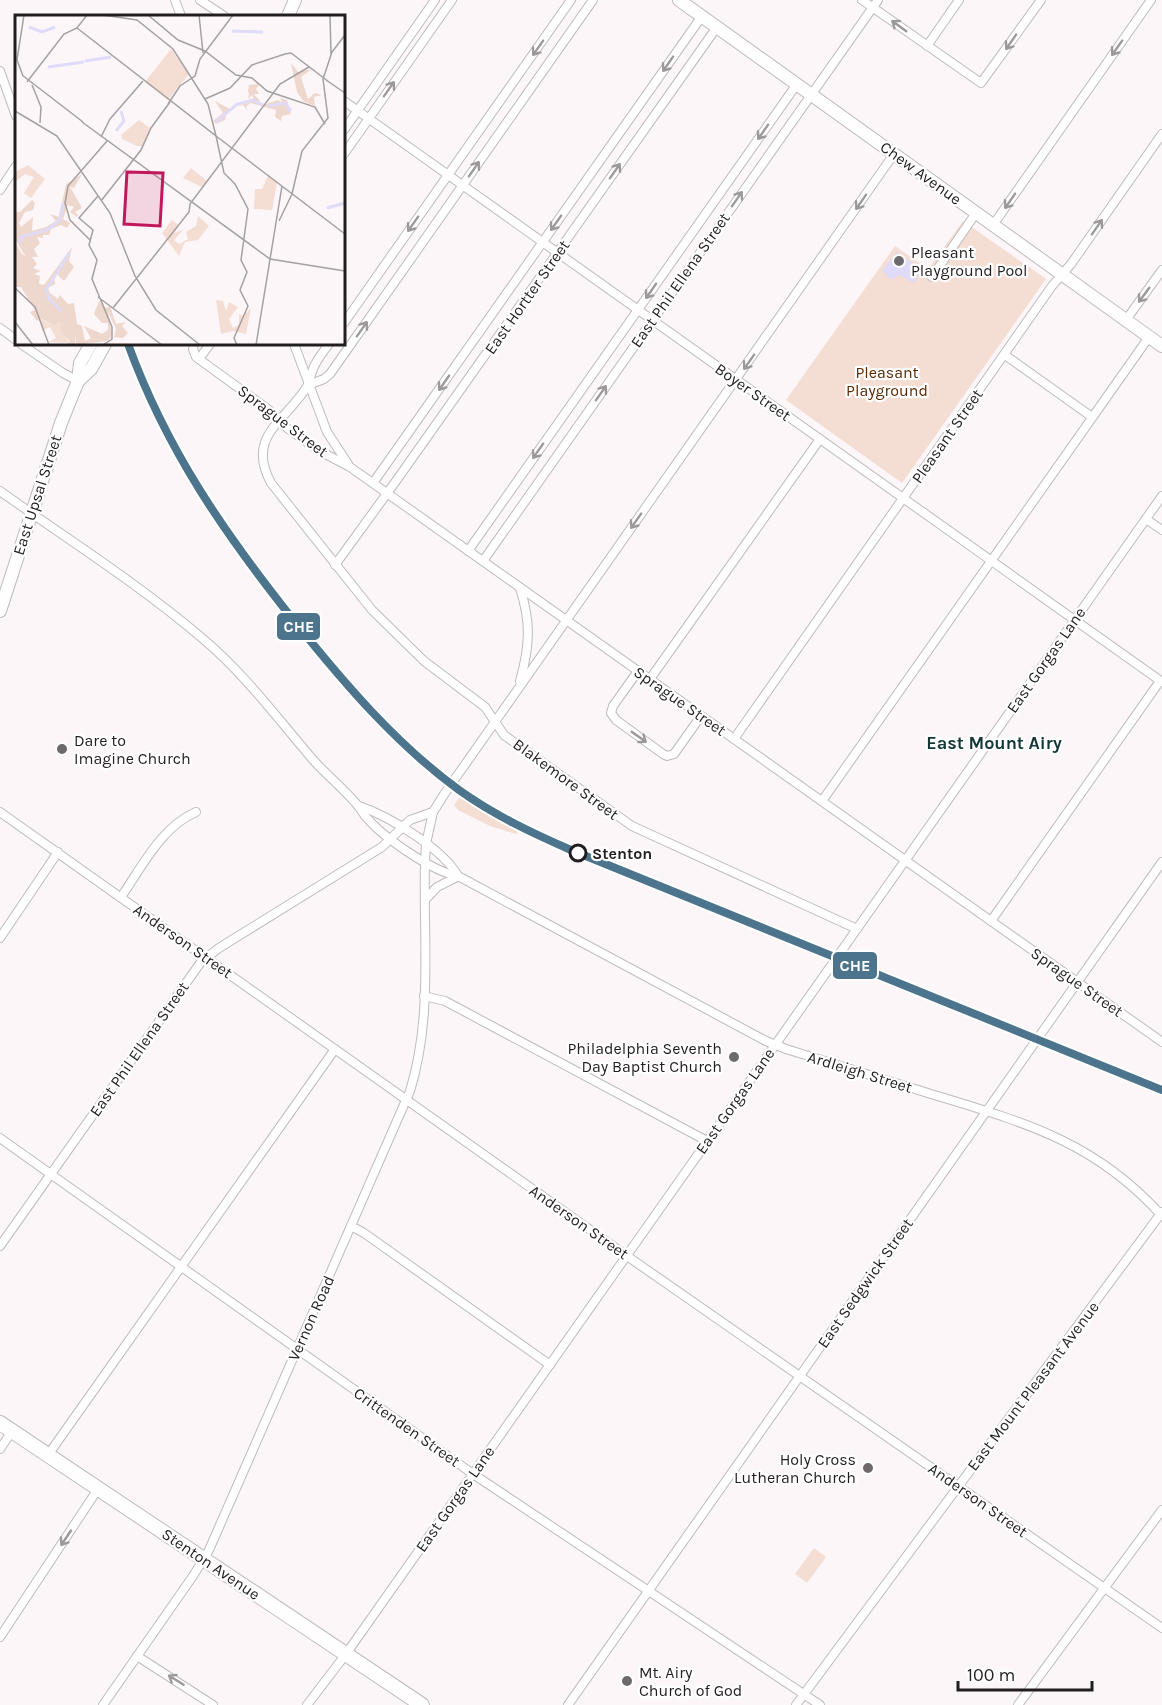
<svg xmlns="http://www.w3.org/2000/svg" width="1162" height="1705" font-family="Karla,sans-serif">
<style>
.green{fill:#f4ddd3}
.water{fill:#dfdbf8}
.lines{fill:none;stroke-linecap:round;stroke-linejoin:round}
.street-casing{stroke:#bfbbbc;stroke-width:10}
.secondary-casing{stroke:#bfbbbc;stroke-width:14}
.primary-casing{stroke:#bfbbbc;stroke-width:16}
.street{stroke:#fffefe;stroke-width:8}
.secondary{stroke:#fffefe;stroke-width:12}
.primary{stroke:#fffefe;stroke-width:14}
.rail-1-casing{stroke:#fff;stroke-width:12}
.rail-1{stroke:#4c748c;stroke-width:8}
.oneway{stroke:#9c999a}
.poi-dot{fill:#6e6a6c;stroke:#fff;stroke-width:2}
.stop-dot{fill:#fff;stroke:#221e20;stroke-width:3}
.labels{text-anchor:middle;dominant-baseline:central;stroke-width:4.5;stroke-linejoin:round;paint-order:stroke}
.street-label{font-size:16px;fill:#221e20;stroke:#fff}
.poi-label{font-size:16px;fill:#221e20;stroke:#fff;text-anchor:start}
.park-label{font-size:16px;fill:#5a2906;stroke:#fff}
.stop-label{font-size:16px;font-weight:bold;fill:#221e20;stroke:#fff;text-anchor:start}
.neighbourhood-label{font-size:18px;font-weight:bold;fill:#133637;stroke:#fff}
.inset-river{fill:none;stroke:#dfdbf8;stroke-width:3}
.inset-road{fill:none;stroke:#a5a0a2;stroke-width:1.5}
.view{fill:#c2185b;fill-opacity:0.15;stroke:#c2185b;stroke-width:3}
.inset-edge{fill:none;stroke:#221e20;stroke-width:3}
.line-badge{stroke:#fff;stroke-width:2}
.badge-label{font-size:16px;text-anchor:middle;font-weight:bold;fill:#fff}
</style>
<rect width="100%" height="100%" fill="#fcf6f9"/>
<g class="green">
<polygon points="963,221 1046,279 902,483 786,400 895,246 928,269"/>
<polygon points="460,797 518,832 516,834 490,826 458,810 454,805"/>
<polygon points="814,1548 826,1557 807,1583 795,1574"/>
</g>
<polygon class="water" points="897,252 922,270 913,283 899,275 891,280 882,270"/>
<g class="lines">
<defs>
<g id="street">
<polyline points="175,0 181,16"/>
<polyline points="200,0 224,16"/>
<polyline points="862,0 981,83 1041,0"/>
<polyline points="927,46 959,0"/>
<polyline points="0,71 16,116"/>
<polyline points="344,101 1162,682"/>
<polyline points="344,130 435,0"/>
<polyline points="344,154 452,0"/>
<polyline points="0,190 16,166"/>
<polyline points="993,225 1151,0"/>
<polyline points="932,277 976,213"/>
<polyline points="1126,320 1162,270"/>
<polyline points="344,323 571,0"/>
<polyline points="0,328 16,340"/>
<polyline points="21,344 63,373 78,381"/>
<polyline points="194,344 193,349 196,357 269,410 287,428 318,450 350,467 1162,1042"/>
<polyline points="294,344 327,432 348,464"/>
<path d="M329,344C323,352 315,361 312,372C310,376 310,381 308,385C287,421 245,435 271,483L372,610L424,661L485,707L504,735L632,826L857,929"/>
<polyline points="1005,355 1092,417"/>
<polyline points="199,359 210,344"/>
<polyline points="308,385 324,379 330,374 593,0"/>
<polyline points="373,483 702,16"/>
<path d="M0,491C67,539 139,584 202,638C245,674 278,719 315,762C329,777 346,791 359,807C362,811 364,815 367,818C384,838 433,872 458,876L766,1041L786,1049C835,1064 883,1079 931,1094C1023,1122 1095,1141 1162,1216"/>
<polyline points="1146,519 1162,530"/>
<polyline points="468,551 797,84"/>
<polyline points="483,561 878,0"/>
<polyline points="335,565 396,481 717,27"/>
<polyline points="638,671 613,706 611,713 616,720 663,754 667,756 674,754 701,716"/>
<polyline points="650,679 820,439"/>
<path d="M520,681C530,646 531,622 520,588"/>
<polyline points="734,739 1052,286 1071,264 1162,134"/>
<polyline points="822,801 1149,337"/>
<path d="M359,806C389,816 443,849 458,876"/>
<polyline points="0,812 627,1256 1162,1628"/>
<path d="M121,897C142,867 161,827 196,812"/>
<polyline points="425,900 437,887 457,877"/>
<polyline points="991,921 1160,681"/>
<polyline points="0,938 58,852"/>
<polyline points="424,996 445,1001 707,1141"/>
<polyline points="0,1138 473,1474 820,1705"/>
<polyline points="351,1226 364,1233 550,1365"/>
<polyline points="0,1246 201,962 219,948 382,847 410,820 433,812"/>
<polyline points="0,1449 12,1431"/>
<polyline points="48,1455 335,1049"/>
<polyline points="0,1637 98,1489"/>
<polyline points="137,1656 213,1705"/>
<path d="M103,1705L193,1576L209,1550L410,1091C433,1017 423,938 425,862L426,844L433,812L445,793L894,154"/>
<polyline points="307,1705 346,1654 1162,496"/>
<polyline points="568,1705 1162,862"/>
<polyline points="796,1705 1162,1212"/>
<polyline points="1018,1705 1162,1510"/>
</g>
<g id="secondary">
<polyline points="679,0 1162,346"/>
<polyline points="288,16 295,0"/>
<polyline points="78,381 91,369 105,344"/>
<polyline points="0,611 61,423 78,381 80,363 91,344"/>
</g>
<polyline id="primary" points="0,1423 422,1705"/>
</defs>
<use href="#street" class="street-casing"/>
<use href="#secondary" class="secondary-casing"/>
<use href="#primary" class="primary-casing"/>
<use href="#street" class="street"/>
<use href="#secondary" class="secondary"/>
<use href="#primary" class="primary"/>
<defs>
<path id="rail-1" d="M128,344C167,451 225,534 295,622C344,683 396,744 459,790C494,815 532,833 571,850L1162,1090"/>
</defs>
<use href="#rail-1" class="rail-1-casing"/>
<use href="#rail-1" class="rail-1"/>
</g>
<defs><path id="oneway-shaft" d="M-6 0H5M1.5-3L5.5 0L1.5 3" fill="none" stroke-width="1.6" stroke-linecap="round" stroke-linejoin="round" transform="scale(1.5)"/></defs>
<g class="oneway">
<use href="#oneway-shaft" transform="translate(899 26) rotate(-144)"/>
<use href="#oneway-shaft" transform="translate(1011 42) rotate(125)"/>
<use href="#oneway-shaft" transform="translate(538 48) rotate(125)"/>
<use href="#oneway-shaft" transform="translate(1117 48) rotate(125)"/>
<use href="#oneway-shaft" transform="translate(668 64) rotate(125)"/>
<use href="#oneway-shaft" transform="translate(389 89) rotate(-55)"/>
<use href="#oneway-shaft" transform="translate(763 132) rotate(125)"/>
<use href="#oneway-shaft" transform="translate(474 169) rotate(-55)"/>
<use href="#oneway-shaft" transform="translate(615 171) rotate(-55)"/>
<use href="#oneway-shaft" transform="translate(737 199) rotate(-55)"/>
<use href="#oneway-shaft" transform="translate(1010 201) rotate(125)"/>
<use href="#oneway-shaft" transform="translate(861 202) rotate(125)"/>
<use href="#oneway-shaft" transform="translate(556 223) rotate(125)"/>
<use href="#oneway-shaft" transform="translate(413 224) rotate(125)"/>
<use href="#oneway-shaft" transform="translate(1097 227) rotate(-55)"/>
<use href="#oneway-shaft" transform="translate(651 291) rotate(125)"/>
<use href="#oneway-shaft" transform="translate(1144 295) rotate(126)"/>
<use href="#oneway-shaft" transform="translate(362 329) rotate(-55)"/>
<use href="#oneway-shaft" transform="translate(749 362) rotate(125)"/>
<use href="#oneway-shaft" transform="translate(444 383) rotate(125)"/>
<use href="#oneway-shaft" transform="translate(601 393) rotate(-55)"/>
<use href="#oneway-shaft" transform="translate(538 451) rotate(125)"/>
<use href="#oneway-shaft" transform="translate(636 521) rotate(125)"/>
<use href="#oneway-shaft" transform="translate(639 737) rotate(35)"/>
<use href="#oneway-shaft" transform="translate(66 1538) rotate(124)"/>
<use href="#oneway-shaft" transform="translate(176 1680) rotate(-148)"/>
</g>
<g class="poi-dot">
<circle cx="899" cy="261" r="6"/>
<circle cx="62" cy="749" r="6"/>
<circle cx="734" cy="1057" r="6"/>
<circle cx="868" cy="1468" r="6"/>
<circle cx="627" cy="1681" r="6"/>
</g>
<circle class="stop-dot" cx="578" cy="853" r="8"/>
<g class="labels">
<g class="street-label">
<text transform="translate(921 173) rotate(36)">Chew Avenue</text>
<text transform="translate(680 280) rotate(-55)">East Phil Ellena Street</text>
<text transform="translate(527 297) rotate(-55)">East Hortter Street</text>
<text transform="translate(753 392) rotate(35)">Boyer Street</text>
<text transform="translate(283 421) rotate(37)">Sprague Street</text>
<text transform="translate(947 436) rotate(-55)">Pleasant Street</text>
<text transform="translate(37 495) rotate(-72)">East Upsal Street</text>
<text transform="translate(1046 660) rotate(-55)">East Gorgas Lane</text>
<text transform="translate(680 701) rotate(35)">Sprague Street</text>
<text transform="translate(566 779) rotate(36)">Blakemore Street</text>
<text transform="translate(183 941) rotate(35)">Anderson Street</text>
<text transform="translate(1077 982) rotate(35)">Sprague Street</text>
<text transform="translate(139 1049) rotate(-55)">East Phil Ellena Street</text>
<text transform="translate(860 1072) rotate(17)">Ardleigh Street</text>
<text transform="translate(735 1101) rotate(-55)">East Gorgas Lane</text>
<text transform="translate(579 1222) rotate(35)">Anderson Street</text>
<text transform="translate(865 1283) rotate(-55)">East Sedgwick Street</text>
<text transform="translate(311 1318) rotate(-66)">Vernon Road</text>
<text transform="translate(1033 1386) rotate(-53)">East Mount Pleasant Avenue</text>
<text transform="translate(407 1427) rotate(35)">Crittenden Street</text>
<text transform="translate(455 1499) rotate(-55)">East Gorgas Lane</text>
<text transform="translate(978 1500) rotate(35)">Anderson Street</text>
<text transform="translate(211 1564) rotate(34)">Stenton Avenue</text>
</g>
<g class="poi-label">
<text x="911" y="252">Pleasant<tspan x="911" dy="18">Playground Pool</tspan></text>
<text x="74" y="740">Dare to<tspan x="74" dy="18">Imagine Church</tspan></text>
<text x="722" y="1048" text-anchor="end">Philadelphia Seventh<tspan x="722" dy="18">Day Baptist Church</tspan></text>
<text x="856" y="1459" text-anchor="end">Holy Cross<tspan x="856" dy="18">Lutheran Church</tspan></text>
<text x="639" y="1672">Mt. Airy<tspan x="639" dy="18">Church of God</tspan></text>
</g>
<g class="park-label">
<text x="887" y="372">Pleasant<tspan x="887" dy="18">Playground</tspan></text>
</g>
<g class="stop-label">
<text x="592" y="853">Stenton</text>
</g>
<g class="neighbourhood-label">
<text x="994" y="743">East Mount Airy</text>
</g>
</g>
<g transform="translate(15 15)">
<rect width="330" height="330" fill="#fcf6f9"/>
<path d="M156,34L174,59L153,85L130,67ZM124,105L135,113L128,131H122L107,124L106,120ZM13,150L30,164L16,183L9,178L19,162L10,159L0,167V157ZM176,153L192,166L187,172L168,163ZM253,161L262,167L257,195L239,194L240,174H247ZM183,201L194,211L183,225L170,227L164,241L147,218L157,205L163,210L160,218L169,214L159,225L164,229L173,224L171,217L181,211ZM201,285L208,286L211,296L214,287L223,292L214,304L218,313L224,310V299L228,301L236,293L231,319L218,316L206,319ZM26,304L35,309L45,307L54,328L33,327L41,323L35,312L27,316Z" fill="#f4ddd3"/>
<path d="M276,48L283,57L297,54L286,62L293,84L307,72L300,78L307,80L299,82L300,91L288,86L282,77ZM221,66L233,77L234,70L244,69L241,74L244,79H239L245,86H240L248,90L263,85L268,88L265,83L272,85L276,99L267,101L266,106L260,102L261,95L235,88L231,92L234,97L228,90L220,92L212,97L210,105L201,109L198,106L208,98L200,86L215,94L239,85L237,80L233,84L234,78ZM67,159L59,173L55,172L67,193L60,197L63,200L62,202L55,197L59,192L53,190L48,204L55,208L52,213L46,210L36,214L34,220H28V223L22,222L25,228L19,234L23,242H17L22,249L18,253L26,256L19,259L25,261L24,269L29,270L57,232L54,246L59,252L49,266L42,259L39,262L40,269L33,273L35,278L42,283L41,286L45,280L53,289L59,288L62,309L67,311L70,326L76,323L69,311L87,319L93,315V308H87L79,299L84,286L91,293L95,291L101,309L111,307L107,311L113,318L108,323L99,322L101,314L93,297L97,321L92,326L61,330V320L60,330H50L55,327L46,315L45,307L38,310L27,304L22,306L15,297L20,295L6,272H0V226L6,238L11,242L0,224V197H5L17,185L20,188L18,195L10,197L4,208L6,212L18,202L17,216L31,212L41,206L35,199L44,202L51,169Z" fill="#eed7cc"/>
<path class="inset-river" d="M14,12L27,17L40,12M217,16L248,17M70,46L96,42M33,52L69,47M253,91L270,88L276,96M201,107L222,89L238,85L248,90M101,116L109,106L106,96M312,193L330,188M4,228L6,222L32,215L44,206L48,188M42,258L54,238M41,259L31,275L35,285L47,296"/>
<path class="inset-road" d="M88,0L122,5L158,34L193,89L201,121M133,0L163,25L190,36L221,60L237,63L252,76L300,92L310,109M184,0L188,38M315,0L316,39M62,13L201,121L209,158L220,169L233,194L226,245L232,257L225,275L233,291L219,323L222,330M317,37L330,20M7,60L68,107M8,61L2,45L9,0M311,65L330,78M12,67L49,19L62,13L72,0M17,70L26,92L25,108M190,84L215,73L237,50L270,39L276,38L314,67M153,89L165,71L180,61L185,44L218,0M0,96L42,121L95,198L120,261L141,295L185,330M67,107L255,244L330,256M201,121L330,219M86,122L95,104L128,66M277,179L287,136L313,103L308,64L317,37M83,181L64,203L78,215L74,230L82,245L77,264L97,312V324L88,330M86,186L126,135L136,113L155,87M264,206L277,179M75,225L55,205L50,188L53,171L92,126M0,273L20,292L34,330M83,282L147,330M98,293L174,197L175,189L265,69L294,52M0,307L18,330M241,330L267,171"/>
<path class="view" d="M112,157L148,158L145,211L109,209Z"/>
<rect width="330" height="330" class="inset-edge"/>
</g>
<g class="line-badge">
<rect x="276" y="612" width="45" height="29" rx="6" fill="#4c748c"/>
<rect x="832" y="951" width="46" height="29" rx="6" fill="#4c748c"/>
</g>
<g class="badge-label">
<text x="299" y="632">CHE</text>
<text x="855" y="971">CHE</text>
</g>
<path d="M958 1681v9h134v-9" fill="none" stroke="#221e20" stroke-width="3"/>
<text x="967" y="1681" font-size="18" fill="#221e20" stroke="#ffffff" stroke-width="4.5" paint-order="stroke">100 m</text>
</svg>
